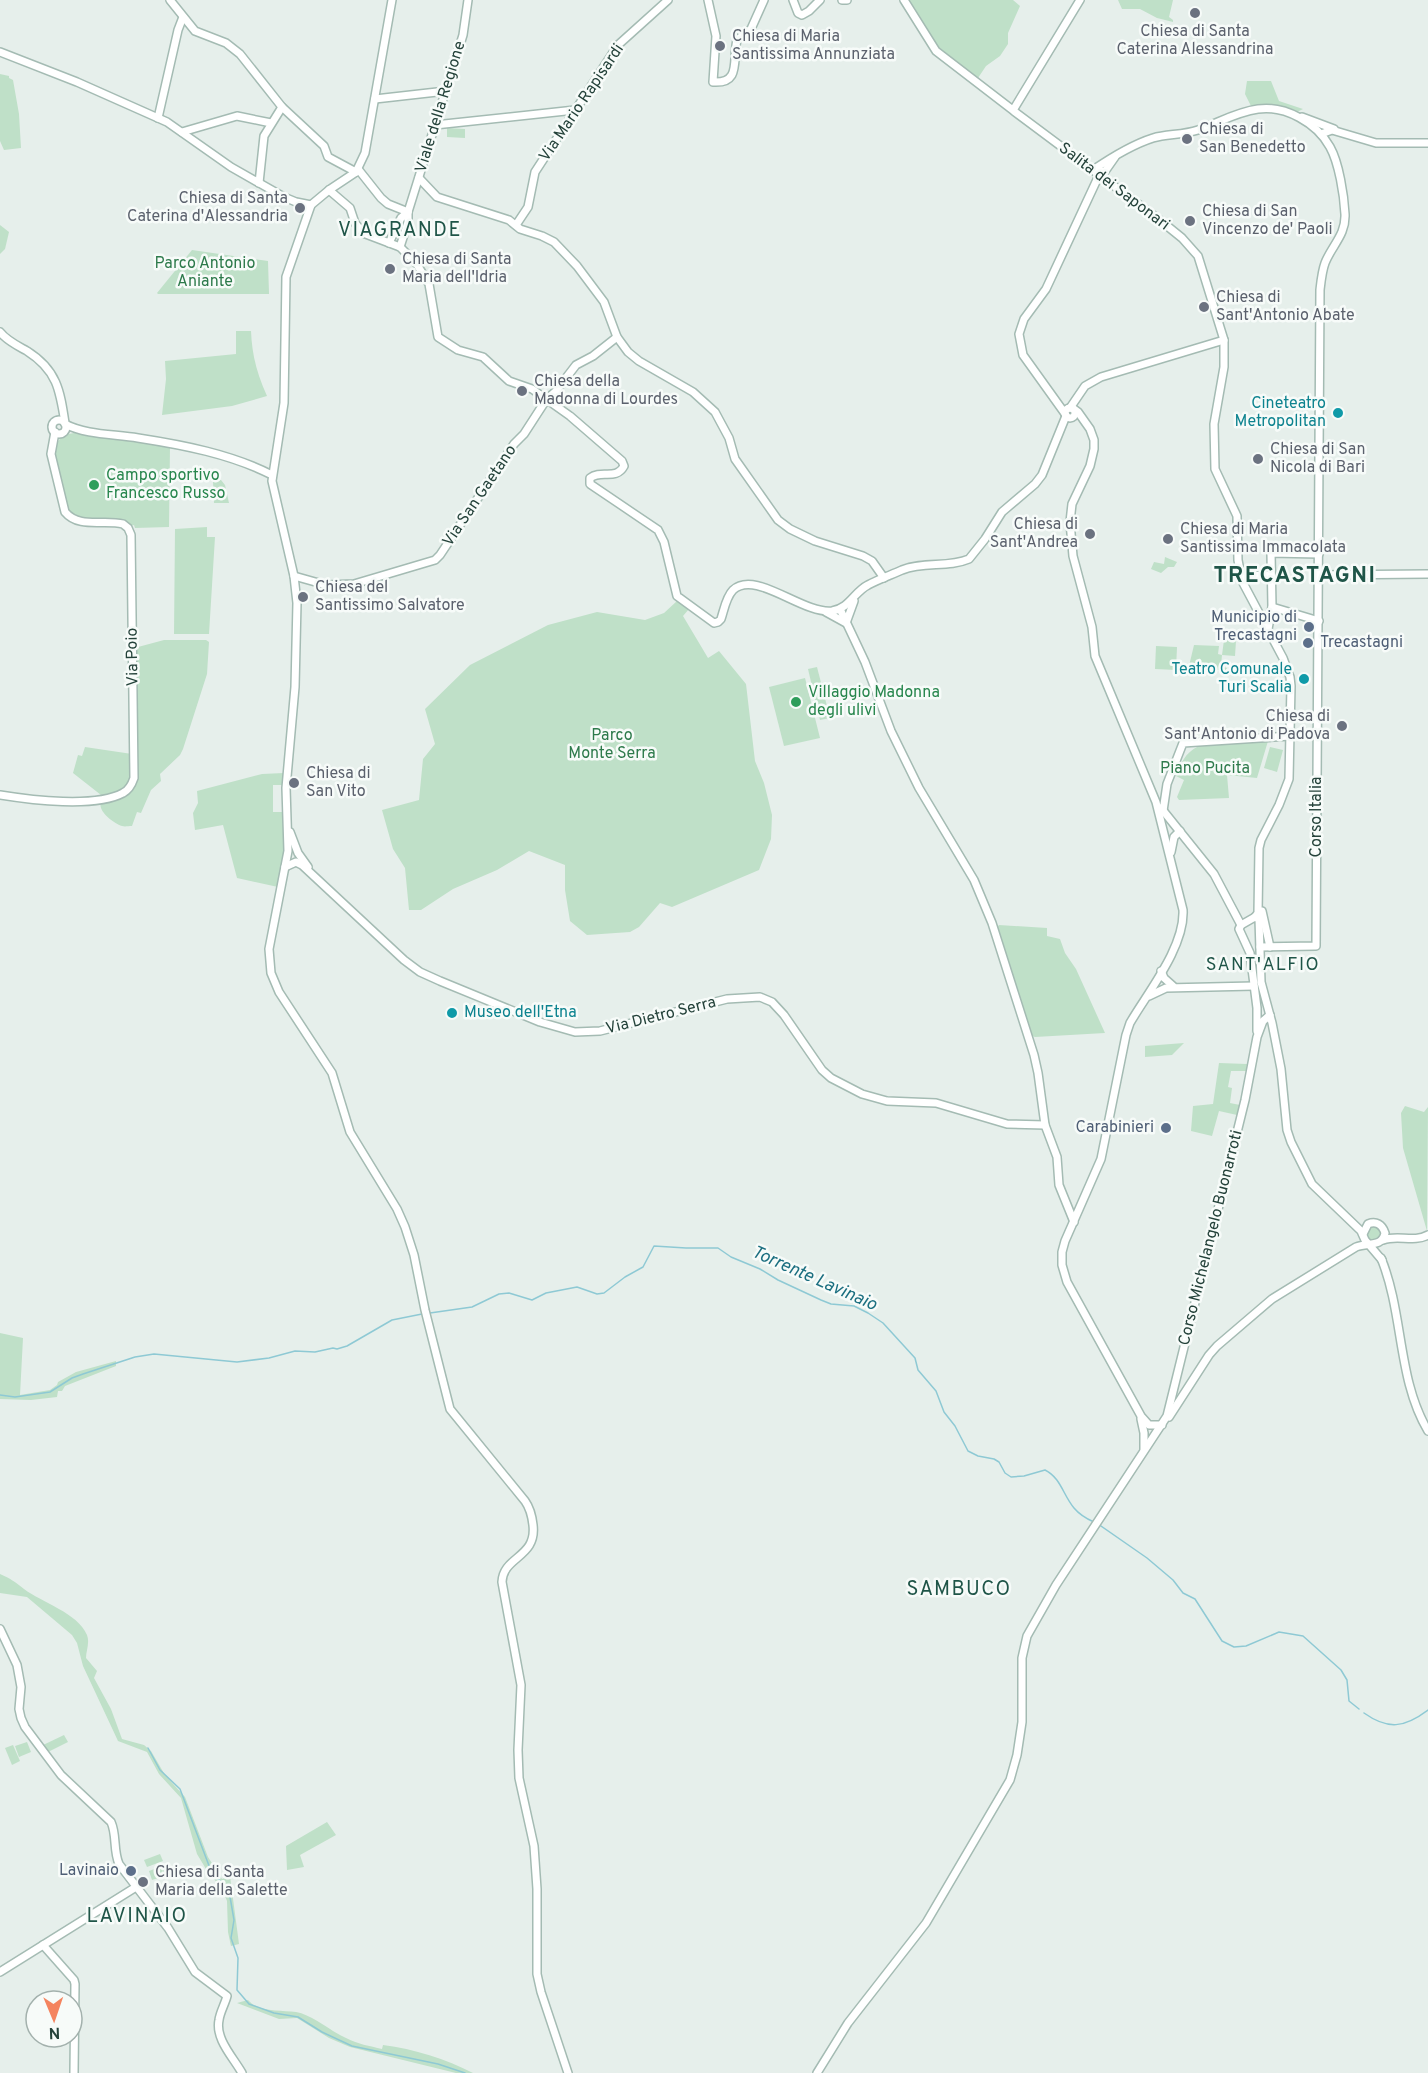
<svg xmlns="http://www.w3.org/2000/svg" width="1428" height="2073" font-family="Overpass,sans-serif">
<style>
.green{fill:#bfe0c8}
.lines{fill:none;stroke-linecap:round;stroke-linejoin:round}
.stream{stroke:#8ec9d4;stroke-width:1.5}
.secondary-casing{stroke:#a4bbb3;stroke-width:10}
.secondary{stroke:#fff;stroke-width:7}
.worship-dot{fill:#6b7280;stroke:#f7fbf9;stroke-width:2}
.culture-dot{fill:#0f9aa8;stroke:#f7fbf9;stroke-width:2}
.leisure-dot{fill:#2e9e5b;stroke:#f7fbf9;stroke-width:2}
.service-dot{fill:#5c6f8a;stroke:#f7fbf9;stroke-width:2}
.labels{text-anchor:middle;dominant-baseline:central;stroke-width:5;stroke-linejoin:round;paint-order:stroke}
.worship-label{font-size:16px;fill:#5b616d;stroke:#f7fbf9;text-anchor:start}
.street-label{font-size:16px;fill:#24423a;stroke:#f7fbf9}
.park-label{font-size:16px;fill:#2d7a4b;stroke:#f7fbf9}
.culture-label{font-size:16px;fill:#0d838f;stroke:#f7fbf9;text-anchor:end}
.leisure-label{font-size:16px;fill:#27864d;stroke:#f7fbf9;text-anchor:start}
.service-label{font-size:16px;fill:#4e5e75;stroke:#f7fbf9;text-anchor:end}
.neighbourhood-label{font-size:18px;letter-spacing:1.5px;fill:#1f5548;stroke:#f7fbf9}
.water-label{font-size:18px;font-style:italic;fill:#1c6f80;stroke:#f7fbf9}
.quarter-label{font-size:20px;letter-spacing:1.5px;fill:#1f5548;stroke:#f7fbf9}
.district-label{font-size:22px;font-weight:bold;letter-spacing:1.5px;fill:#1f5548;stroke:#f7fbf9}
</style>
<rect width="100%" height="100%" fill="#e6efeb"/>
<g class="green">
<polygon points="907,0 1013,0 1020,6 1008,33 1008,44 1000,56 986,66 976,81 938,51"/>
<polygon points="1118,0 1173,0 1169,17 1173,20 1173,22 1157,18 1140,9 1122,9"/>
<polygon points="0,74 9,76 9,78 13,80 19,114 21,148 4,150 0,141"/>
<polygon points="1247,81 1271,81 1279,101 1303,109 1297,112 1271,104 1251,106 1245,94"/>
<polygon points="447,128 465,129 465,138 447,137"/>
<polygon points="0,225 9,232 5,249 0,254"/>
<polygon points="192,250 268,261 269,294 158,294 157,293"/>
<path d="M236,331H251C252,355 257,374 267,396L232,406L162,415L166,379L165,361L236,354Z"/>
<path d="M77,433L170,447L169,527L135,528L134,525L130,526L81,519L69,514C62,491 36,433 77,433Z"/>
<polygon points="221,480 225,485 229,503 214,503 213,481"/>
<polygon points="207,527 207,537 215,537 209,634 174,634 175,529"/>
<polygon points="1165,557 1177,562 1174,567 1168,567 1161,573 1151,569 1154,562 1164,564"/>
<polygon points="677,601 689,609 683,616 708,658 719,651 746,684 755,761 764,783 772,815 771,839 759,870 672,907 660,903 639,927 630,932 587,935 570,921 565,890 565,865 529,851 497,870 453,889 421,910 409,910 405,868 393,849 382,810 419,800 423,759 435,744 425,709 470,665 548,625 597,612 645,620 664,613"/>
<path d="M164,640H206L209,642L207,674L183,749L180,755L160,774L161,781L151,790L141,813L137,812L132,826C128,826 125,827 122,826C113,823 97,811 101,801L120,797L136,774V649L138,647Z"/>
<polygon points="1224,640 1236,641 1235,656 1222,655 1221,666 1227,668 1226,671 1189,666 1194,645 1219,646 1218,654 1222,655"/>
<polygon points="1156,646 1177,647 1176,670 1155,669"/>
<polygon points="817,667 830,718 820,720 808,669"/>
<polygon points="805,678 820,738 784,746 769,687"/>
<path d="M1268,741L1257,778L1227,775L1229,798L1179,800L1177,797L1184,780L1176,776C1182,760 1186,752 1201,745Z"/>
<path d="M85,747L132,754C132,783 131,790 101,795L73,773L78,755L82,756Z"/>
<polygon points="1270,747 1283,750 1277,772 1264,768"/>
<polygon points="284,773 284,777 282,778 284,781 284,785 273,785 273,812 284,812 285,852 278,887 237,878 223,825 195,830 193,813 198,803 197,791 262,774"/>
<polygon points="999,925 1047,928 1047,936 1060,939 1065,953 1076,969 1105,1033 1035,1037 1030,1035 996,929"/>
<polygon points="1184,1043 1172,1055 1145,1057 1145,1046"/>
<polygon points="1219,1063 1247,1064 1246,1071 1231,1071 1228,1087 1232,1088 1230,1103 1240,1105 1237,1115 1219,1111 1212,1136 1191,1131 1193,1106 1213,1104"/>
<polygon points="1405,1106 1424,1112 1428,1107 1427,1231 1403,1148 1401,1113"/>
<polygon points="1374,1225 1380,1228 1382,1234 1379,1240 1370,1241 1365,1236 1368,1227"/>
<polygon points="0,1333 23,1338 20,1395 50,1390 57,1385 58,1382 76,1372 116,1361 116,1366 65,1386 62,1391 58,1391 57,1397 31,1400 0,1399"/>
<path d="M0,1574C11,1579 14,1581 24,1589C41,1602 78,1613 87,1635C90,1643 86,1651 86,1658L97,1671L94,1678L111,1709L122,1739L144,1745L151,1751L165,1775L185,1797L208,1857L222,1879L230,1876L239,1944L231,1946L228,1932L227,1901L222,1889L206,1869L197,1854L181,1798L159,1774L147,1752L118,1741L83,1666L77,1643L72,1635L27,1597L0,1593Z"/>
<polygon points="64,1735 68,1742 46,1753 41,1746"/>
<polygon points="27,1742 31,1752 19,1757 15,1746"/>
<polygon points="13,1745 20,1761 12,1765 5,1748"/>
<polygon points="327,1822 336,1835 300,1855 304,1867 287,1870 286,1846"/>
<polygon points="160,1854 163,1861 147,1867 144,1860"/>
<polygon points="165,1865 168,1875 152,1880 149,1871"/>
<path d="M248,2000C259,2013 281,2010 296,2012C313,2015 330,2031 346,2038C357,2044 370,2046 382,2049L383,2045C414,2049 446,2059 473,2073H456L350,2047L329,2038L297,2018L279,2019L237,2003Z"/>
</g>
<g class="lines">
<g class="stream">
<path d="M430,1313L472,1307L499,1294L509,1293L532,1300L546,1293L577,1287L597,1294L604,1293L625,1277L643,1267L654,1246L686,1248H718L731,1257L760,1269L778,1280L821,1300L831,1304L854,1306L868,1313L883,1323L915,1358L918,1370L936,1391L944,1412L955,1426L968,1451L978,1456L994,1459L999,1462L1005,1473L1011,1477L1024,1476L1045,1470C1061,1478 1063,1495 1074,1508C1079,1514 1087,1519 1094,1522"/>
<polyline points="0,1395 15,1397 50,1392 72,1378 83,1374 135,1357 154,1354 237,1362 269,1358 295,1351 315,1352 333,1348 337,1349 347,1346 392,1320 422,1314"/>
<polyline points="1098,1524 1147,1558 1173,1580 1183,1593 1195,1599 1222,1641 1234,1647 1246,1646 1279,1632 1303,1636 1341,1670 1347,1680 1349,1701 1359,1709"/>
<path d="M1364,1713C1388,1730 1404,1728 1428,1710"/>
<polyline points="148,1748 160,1770 180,1789 211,1871 229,1891 234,1920 231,1938 238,1958 237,1990 249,2004 274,2013 298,2017 322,2032 352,2046 438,2064 465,2073"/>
</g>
<defs>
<g id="secondary">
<polyline points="170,0 195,31 226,43 240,54 282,107 324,146 328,157 356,172"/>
<path d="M392,0L365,153L356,172L329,190L311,205L286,277L284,403L272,481L294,576L297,603L295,687L286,788L288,851L269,949L271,973L279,992L332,1073L350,1132L397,1209L405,1227L414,1255L425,1310L450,1409L525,1501C530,1508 532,1516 533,1525C537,1558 503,1556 502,1582L521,1685L518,1750L519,1778L534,1846L537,1889V1974L541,1992L568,2073"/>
<path d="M708,0L716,36L713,82C742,84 732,59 737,40L751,29L764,0"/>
<polyline points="793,0 798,13 802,15 809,11 820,0"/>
<polyline points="842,0 847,0"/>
<polyline points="904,0 936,51 1014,111"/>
<polyline points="0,52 77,82 167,122 231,167 284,197 296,202 311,205"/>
<polyline points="375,99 446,91"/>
<polyline points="1015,107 1080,0"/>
<polyline points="1015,112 1161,221 1182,238 1198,256 1224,340 1224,367 1214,424 1215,469 1237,516 1238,560 1242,581 1283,658 1290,677 1291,686 1289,779 1279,805 1261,840 1259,848 1258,913 1255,917"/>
<polyline points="1302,117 1334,129"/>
<polyline points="158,118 178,30 183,17"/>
<polyline points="435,125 575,110"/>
<polyline points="182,132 237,116 271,123"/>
<polyline points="1321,134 1332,130 1376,143 1428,143"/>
<polyline points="358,169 381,198 388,204 408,212"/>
<path d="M1093,170C1112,157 1131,145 1153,138C1167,134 1183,135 1198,130C1218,123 1236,112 1258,109C1285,105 1317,123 1330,147C1339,163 1344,195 1345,214C1346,235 1332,245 1325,263C1322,271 1321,281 1320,290L1316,946L1260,947"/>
<polyline points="1101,177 1115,157"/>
<polyline points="419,178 437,197 509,220 520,229 542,236 554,242 577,266 604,302 617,337 628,352 639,361 693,392 715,412 729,438 735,459 778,520 790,529 815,541 863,556 872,561 884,578"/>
<polyline points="259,183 264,136 282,107"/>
<path d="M329,190L350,208L355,223L363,233L400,247L416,263L429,284L438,337L458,350L483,357L509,381L532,389L570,416L622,461L624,466C616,481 601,469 590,478V484L658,530L664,542L677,596L714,623L718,622L721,619C724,610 726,597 733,590C755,569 802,614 832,611C850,608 854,592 868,585C879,579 891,575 902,570C924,561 948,568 969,559L985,539L1002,512L1035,484L1042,475L1066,416"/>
<polyline points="516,225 528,207 535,172 618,45 668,0"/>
<polyline points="389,243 401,218 408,212"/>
<polyline points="400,247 408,222 408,212 463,35 468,0"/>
<path d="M0,332C7,341 18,346 27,351C57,370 60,390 65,423"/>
<circle cx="1070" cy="413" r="5"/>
<polyline points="1070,408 1085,386 1101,377 1224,340"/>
<path d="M1074,409L1078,412L1090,429L1094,440V449L1090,466L1072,504L1070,522L1073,556L1092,627L1095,656L1156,802L1183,910C1185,947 1148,992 1130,1023L1126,1035L1101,1159L1065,1241L1062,1252V1265L1067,1282L1141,1416L1149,1425H1162"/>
<polyline points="1066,415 1023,355 1019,334 1024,319 1046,289 1101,171"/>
<circle cx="59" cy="427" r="7"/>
<path d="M65,424C86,435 114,434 138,438C183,445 231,454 272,475"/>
<polyline points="1319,575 1428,574"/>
<polyline points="294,576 326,585 354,584 435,560 440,555 514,444 524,434 546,400 556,391 576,365 593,356 617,337"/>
<polyline points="1240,576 1271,575"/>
<polyline points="1272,607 1319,621"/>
<polyline points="840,609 865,662 891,731 919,788 974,880 992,923 1034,1055 1038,1073 1045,1125 1057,1157 1059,1185 1074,1222"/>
<polyline points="826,612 846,623 854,601"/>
<polyline points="1268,629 1272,607 1271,553 1319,554"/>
<path d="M0,795C31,800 95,808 123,793C129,790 132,784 134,778L131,535L128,528L123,524C104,519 79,529 65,512L51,454L55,432"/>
<polyline points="1161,808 1214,874 1241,925"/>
<polyline points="1163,811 1167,784 1183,743 1291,736"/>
<polyline points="290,832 298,853 308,867"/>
<polyline points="1171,852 1174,837 1180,831"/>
<polyline points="285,867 296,862 302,865 404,960 420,972 440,981 540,1022 575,1032 600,1031 727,999 760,997 772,1002 784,1015 822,1070 831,1078 862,1094 887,1101 936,1103 1007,1124 1045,1125"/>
<polyline points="1262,911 1270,947"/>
<polyline points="1161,971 1164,978 1173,986"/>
<polyline points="1149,996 1166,988 1254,986"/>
<polyline points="1257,1031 1257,1008 1250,953 1239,929 1241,925 1255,917 1259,919 1261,982 1272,1023 1281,1069 1287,1130 1291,1142 1312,1184 1361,1231 1365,1240 1382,1260"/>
<path d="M1383,1240C1398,1234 1413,1243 1428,1235"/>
<path d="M1381,1258C1404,1314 1397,1379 1428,1431"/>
<path d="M1169,1417L1209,1355L1217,1346L1272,1299L1356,1247C1368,1242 1382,1248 1385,1233C1382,1224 1376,1221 1368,1224L1363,1234"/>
<polyline points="1141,1419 1144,1433 1144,1449"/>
<path d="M0,1629L17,1665L21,1687L19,1709L21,1718L25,1727L61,1775L111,1822C117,1835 113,1850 119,1864L168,1928L195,1972L227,1996C225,2004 220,2012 219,2020C215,2039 233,2057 242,2073"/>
<polyline points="43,1945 74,1980 75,1984 74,2073"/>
<polyline points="0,1972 136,1887"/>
<polyline points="817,2073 848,2023 926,1923 1010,1780 1017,1755 1022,1722 1022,1658 1027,1636 1056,1585 1167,1416 1245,1100 1257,1037 1263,1021 1270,1015"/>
</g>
</defs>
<use href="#secondary" class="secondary-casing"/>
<use href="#secondary" class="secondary"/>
</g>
<g class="worship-dot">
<circle cx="1195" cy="13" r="6"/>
<circle cx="720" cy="46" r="6"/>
<circle cx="1187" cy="139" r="6"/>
<circle cx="300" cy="208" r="6"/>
<circle cx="1190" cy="221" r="6"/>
<circle cx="390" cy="269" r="6"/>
<circle cx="1204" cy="307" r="6"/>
<circle cx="522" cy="391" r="6"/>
<circle cx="1258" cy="459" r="6"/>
<circle cx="1090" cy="534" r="6"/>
<circle cx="1168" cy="539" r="6"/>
<circle cx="303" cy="597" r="6"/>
<circle cx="1342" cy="726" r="6"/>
<circle cx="294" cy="783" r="6"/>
<circle cx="143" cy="1882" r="6"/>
</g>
<g class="culture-dot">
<circle cx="1338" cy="413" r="6"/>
<circle cx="1304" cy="679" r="6"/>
<circle cx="452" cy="1013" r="6"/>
</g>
<g class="leisure-dot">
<circle cx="94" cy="485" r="6"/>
<circle cx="796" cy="702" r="6"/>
</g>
<g class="service-dot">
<circle cx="1309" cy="627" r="6"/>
<circle cx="1308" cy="643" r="6"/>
<circle cx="1166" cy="1128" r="6"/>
<circle cx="131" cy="1871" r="6"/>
</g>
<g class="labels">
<g class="worship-label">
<text x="1195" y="32" text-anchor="middle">Chiesa di Santa<tspan x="1195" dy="18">Caterina Alessandrina</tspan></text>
<text x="732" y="37">Chiesa di Maria<tspan x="732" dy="18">Santissima Annunziata</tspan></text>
<text x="1199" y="130">Chiesa di<tspan x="1199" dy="18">San Benedetto</tspan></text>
<text x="288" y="199" text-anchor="end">Chiesa di Santa<tspan x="288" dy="18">Caterina d'Alessandria</tspan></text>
<text x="1202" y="212">Chiesa di San<tspan x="1202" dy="18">Vincenzo de' Paoli</tspan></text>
<text x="402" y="260">Chiesa di Santa<tspan x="402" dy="18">Maria dell'Idria</tspan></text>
<text x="1216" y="298">Chiesa di<tspan x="1216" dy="18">Sant'Antonio Abate</tspan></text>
<text x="534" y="382">Chiesa della<tspan x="534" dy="18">Madonna di Lourdes</tspan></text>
<text x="1270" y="450">Chiesa di San<tspan x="1270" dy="18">Nicola di Bari</tspan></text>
<text x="1078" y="525" text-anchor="end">Chiesa di<tspan x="1078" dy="18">Sant'Andrea</tspan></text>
<text x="1180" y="530">Chiesa di Maria<tspan x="1180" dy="18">Santissima Immacolata</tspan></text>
<text x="315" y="588">Chiesa del<tspan x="315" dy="18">Santissimo Salvatore</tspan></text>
<text x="1330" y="717" text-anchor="end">Chiesa di<tspan x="1330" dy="18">Sant'Antonio di Padova</tspan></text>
<text x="306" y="774">Chiesa di<tspan x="306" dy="18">San Vito</tspan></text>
<text x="155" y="1873">Chiesa di Santa<tspan x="155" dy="18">Maria della Salette</tspan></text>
</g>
<g class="street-label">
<text transform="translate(582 103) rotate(-56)">Via Mario Rapisardi</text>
<text transform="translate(441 107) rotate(-73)">Viale della Regione</text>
<text transform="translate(1114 187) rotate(37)">Salita dei Saponari</text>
<text transform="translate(480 496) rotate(-56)">Via San Gaetano</text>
<text transform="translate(133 657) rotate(-91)">Via Poio</text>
<text transform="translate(1317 817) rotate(-90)">Corso Italia</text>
<text transform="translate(661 1016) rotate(-14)">Via Dietro Serra</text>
<text transform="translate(1211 1238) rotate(-76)">Corso Michelangelo Buonarroti</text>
</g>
<g class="park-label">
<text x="205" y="264">Parco Antonio<tspan x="205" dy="18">Aniante</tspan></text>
<text x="612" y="736">Parco<tspan x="612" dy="18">Monte Serra</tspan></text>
<text x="1205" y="769">Piano Pucita</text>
</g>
<g class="culture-label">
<text x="1326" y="404">Cineteatro<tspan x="1326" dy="18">Metropolitan</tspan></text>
<text x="1292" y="670">Teatro Comunale<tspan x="1292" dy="18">Turi Scalia</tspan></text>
<text x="464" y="1013" text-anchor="start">Museo dell'Etna</text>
</g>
<g class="leisure-label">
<text x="106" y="476">Campo sportivo<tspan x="106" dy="18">Francesco Russo</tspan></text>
<text x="808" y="693">Villaggio Madonna<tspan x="808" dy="18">degli ulivi</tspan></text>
</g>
<g class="service-label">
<text x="1297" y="618">Municipio di<tspan x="1297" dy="18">Trecastagni</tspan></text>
<text x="1320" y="643" text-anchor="start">Trecastagni</text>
<text x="1154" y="1128">Carabinieri</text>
<text x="119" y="1871">Lavinaio</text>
</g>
<g class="neighbourhood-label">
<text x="1263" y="965">SANT'ALFIO</text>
</g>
<g class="water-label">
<text transform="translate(814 1279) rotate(24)">Torrente Lavinaio</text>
</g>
<g class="quarter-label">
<text x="400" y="231">VIAGRANDE</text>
<text x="959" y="1590">SAMBUCO</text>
<text x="137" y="1917">LAVINAIO</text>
</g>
<g class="district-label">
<text x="1295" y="576">TRECASTAGNI</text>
</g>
</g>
<g transform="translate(54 2019) rotate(178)"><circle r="28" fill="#f7fbf9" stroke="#a3b1ad" stroke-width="1.5"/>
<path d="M0-4.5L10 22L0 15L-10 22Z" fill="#f4845f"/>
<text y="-9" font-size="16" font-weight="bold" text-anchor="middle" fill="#24423a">N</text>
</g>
</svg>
